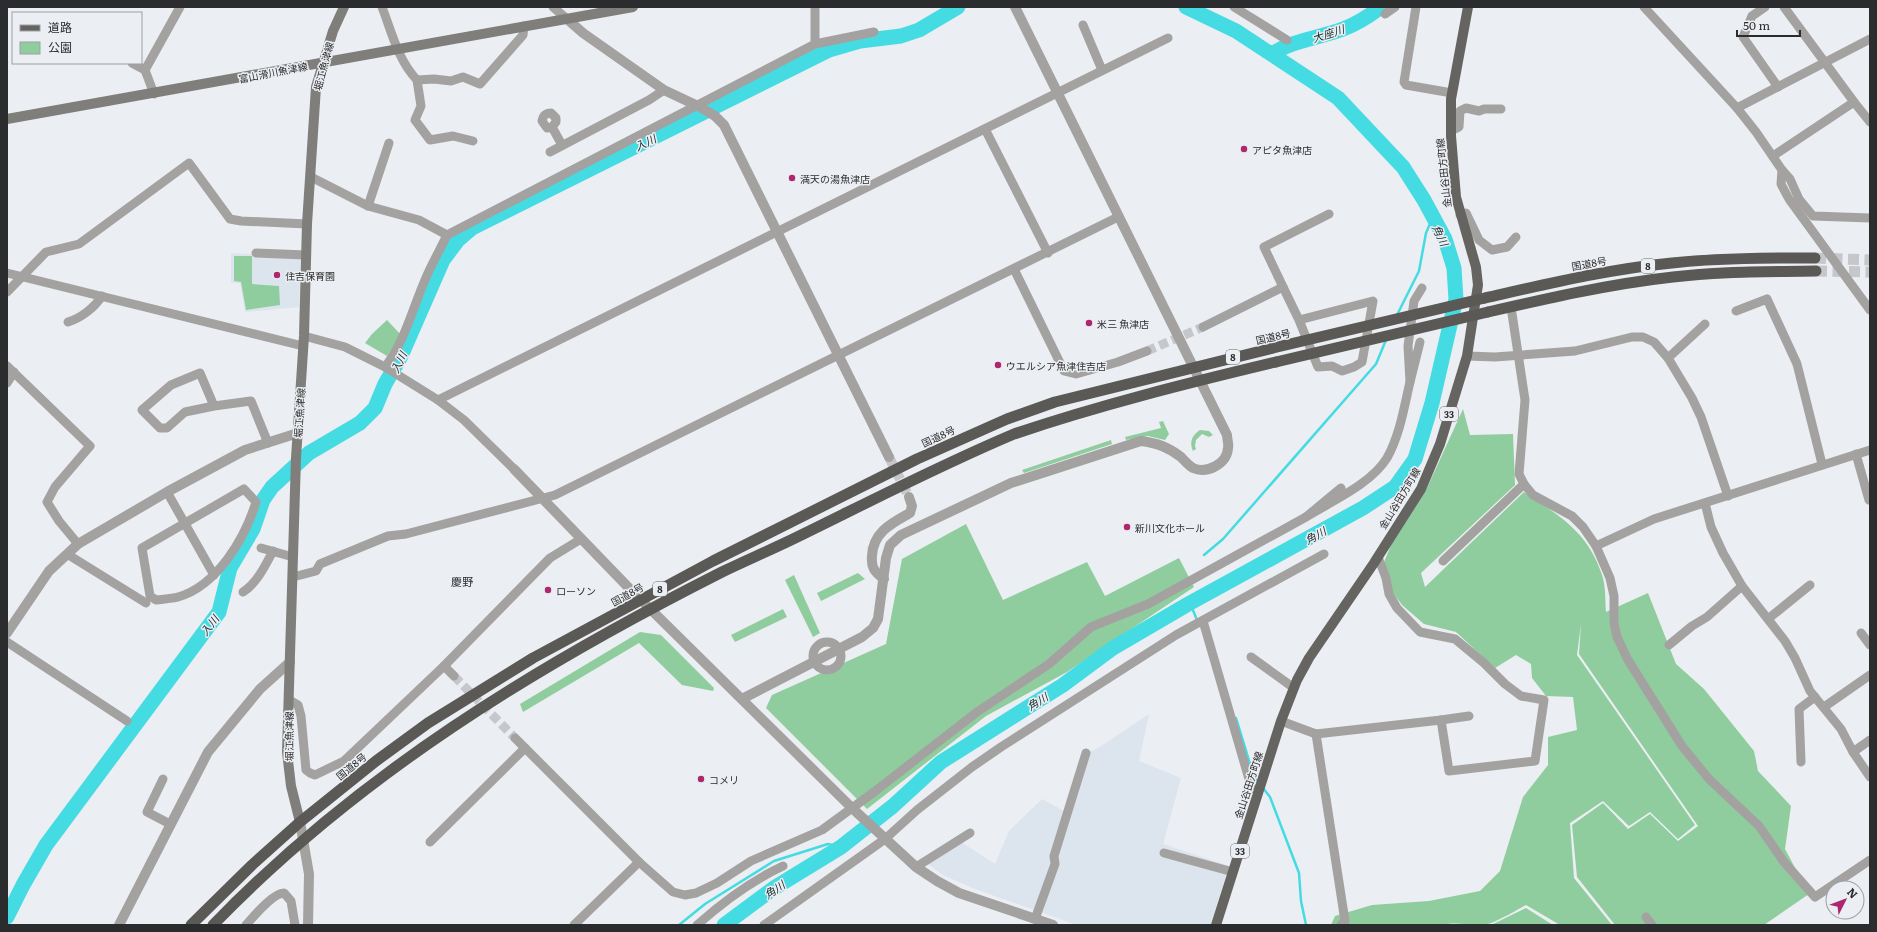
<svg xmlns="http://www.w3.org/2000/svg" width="1877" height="932" font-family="Literata,'Noto Sans JP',serif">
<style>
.built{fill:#dce4ee}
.green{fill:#90cd9e}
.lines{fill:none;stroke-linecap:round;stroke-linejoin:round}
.stream{stroke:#45dbe2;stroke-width:2.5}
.river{stroke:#45dbe2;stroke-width:15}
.minor-tunnel{stroke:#c5c7cb;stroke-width:9;stroke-dasharray:9 4.5;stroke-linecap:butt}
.tertiary-tunnel{stroke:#c5c7cb;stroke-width:10;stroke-dasharray:10 5;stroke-linecap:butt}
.trunk-tunnel{stroke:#c5c7cb;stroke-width:11;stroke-dasharray:11 5.5;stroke-linecap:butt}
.minor{stroke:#a3a2a0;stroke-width:9}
.tertiary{stroke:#a3a2a0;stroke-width:10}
.secondary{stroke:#7f7e7b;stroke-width:10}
.primary{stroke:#666461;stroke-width:10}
.trunk{stroke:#5b5956;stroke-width:11}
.trunk-bridge{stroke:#5b5956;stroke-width:11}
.poi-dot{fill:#ae276c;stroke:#ebeef2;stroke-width:1.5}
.labels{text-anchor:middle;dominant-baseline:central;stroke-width:3;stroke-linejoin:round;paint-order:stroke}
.shield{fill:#ebeef2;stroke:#656668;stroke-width:1}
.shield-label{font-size:9px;font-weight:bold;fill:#2b2c2d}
.street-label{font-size:10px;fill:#2b2c2d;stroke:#ebeef2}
.poi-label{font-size:10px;fill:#2b2c2d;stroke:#ebeef2;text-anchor:start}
.water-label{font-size:11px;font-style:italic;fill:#172f30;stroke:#ebeef2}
.neighbourhood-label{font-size:11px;fill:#292b2e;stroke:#ebeef2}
</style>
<rect width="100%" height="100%" fill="#ebeef2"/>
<g class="built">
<polygon points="231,253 301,257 299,307 245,312 240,283 231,283"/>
<polygon points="1149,714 1139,761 1181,778 1163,844 1229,866 1210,925 1077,925 975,889 943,875 928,864 961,842 995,864 1009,831 1042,799 1064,811 1083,755 1100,747"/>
</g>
<g class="green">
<polygon points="234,256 252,256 252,284 279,286 280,305 246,310 241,282 234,281"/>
<polygon points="387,320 401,335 387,356 365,343 372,334"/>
<path d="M1463,409L1470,435L1513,434L1515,485L1421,573L1425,587L1524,492C1560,516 1588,532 1602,575C1606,586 1605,601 1606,612L1648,593L1676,664L1704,689L1754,751L1758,771L1791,806L1785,849L1809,894L1764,925H1615L1577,877L1572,825L1603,803L1628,829L1650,814L1678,841L1698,826L1579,654L1581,624L1577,655L1695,825L1678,839L1650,812L1629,826L1603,801L1570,823L1574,878L1612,925H1560L1526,905C1517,910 1493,924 1484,925C1469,926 1457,921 1443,925H1331L1335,916L1372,905L1429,901L1480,891L1500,871L1523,797L1548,765V737L1577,730L1573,697L1546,696L1532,678L1531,664L1516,655L1495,668L1456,632L1424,624L1402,605L1391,590L1384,562L1394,538L1427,488Z"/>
<polygon points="1163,421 1169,434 1165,440 1148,436 1126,440 1125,437 1161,428 1159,422"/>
<path d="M1200,430L1209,431L1213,435L1209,437L1202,434L1196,440L1195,446L1196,449L1193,451C1189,442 1192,435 1200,430Z"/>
<polygon points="1111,440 1112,444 1024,473 1022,470"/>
<polygon points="966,524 1003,600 1087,562 1105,596 1179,558 1194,587 1067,672 986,716 867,809 766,708 772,695 886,644 902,559"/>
<polygon points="858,573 865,579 821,601 817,593"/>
<polygon points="794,575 820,633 813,637 785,580"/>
<polygon points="783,609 787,617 735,642 731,635"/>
<polygon points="640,632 661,635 714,688 713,691 682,685 639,643 523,712 520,704"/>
<polygon points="1526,908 1553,925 1491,925"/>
</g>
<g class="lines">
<g class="stream">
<polyline points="1397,315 1419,271 1426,233 1433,217"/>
<polyline points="1204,555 1223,539 1376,364 1386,340"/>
<polyline points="1190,603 1197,620"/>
<polyline points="1236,718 1254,777 1258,782"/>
<polyline points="1263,788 1270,797 1299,873 1301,901 1306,925"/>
<polyline points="679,925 705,904 774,861 828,844 841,847"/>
</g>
<g class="river">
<path d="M1272,54C1293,40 1319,38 1343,29C1357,24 1369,16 1381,7"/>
<polyline points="7,917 23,885 46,845 219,612 230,568 253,529 263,500 272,487 309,453 360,423 375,408 385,384 401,356 443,260 458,240 472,228 829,50 860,41 901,36 919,30 958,7"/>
<polyline points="724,925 774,888 841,847 893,806 941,762 1063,685 1113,648 1190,603 1363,508 1395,487 1415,459 1432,403 1456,299 1454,268 1445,239 1424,200 1403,167 1338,98 1236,31 1186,7"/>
</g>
<g class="minor-tunnel">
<polyline points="1147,351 1203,327"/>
<polyline points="454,676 515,738"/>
</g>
<polyline class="tertiary-tunnel" points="889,457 909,497"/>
<g class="trunk-tunnel">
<polyline points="1815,258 1870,260"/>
<polyline points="1816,271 1870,272"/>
</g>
<g class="minor">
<path d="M382,7C392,33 398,60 417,80L434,79L451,81L463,77L480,84L523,35L524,26"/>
<polyline points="553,7 567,19"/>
<polyline points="1234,7 1287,40"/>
<polyline points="1416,7 1404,82 1406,85 1452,93"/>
<polyline points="1644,7 1737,108 1756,132 1782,170 1781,184 1789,199 1870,310"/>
<polyline points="1765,7 1752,16 1743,37 1778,87"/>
<polyline points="1784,7 1854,102"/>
<polyline points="1385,14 1395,7"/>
<polyline points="1083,25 1102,70"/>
<polyline points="815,44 874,32"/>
<polyline points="132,63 145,70"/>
<polyline points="417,80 421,106 415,120 430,140 453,136 473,141"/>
<polyline points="154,94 145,70 180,7"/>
<polyline points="1737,108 1870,39"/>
<path d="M552,127L547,128L542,121C543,116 545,113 551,113L556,118V122L552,127L562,145"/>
<polyline points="985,129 1048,253"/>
<polyline points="1451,131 1459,127 1460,111 1466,108 1479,111 1484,109 1501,109"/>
<polyline points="550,152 649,100 664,90"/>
<polyline points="1773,156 1854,102 1870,122"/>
<polyline points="1782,170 1790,179 1799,199 1813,216 1870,218"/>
<polyline points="311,177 368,206 419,220 447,235"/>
<polyline points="368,206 389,143"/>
<polyline points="1460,215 1466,213 1479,240 1492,250 1507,247 1516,237"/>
<polyline points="256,253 306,255"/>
<polyline points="1014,269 1064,371 1076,374 1118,362 1147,351"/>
<polyline points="7,273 303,346"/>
<polyline points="1283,287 1299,320 1373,301 1362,362 1354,367 1342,371 1332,366 1318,367 1299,320"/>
<polyline points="7,292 46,252 79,244 189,163 230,219 241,221 307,224"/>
<polyline points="1511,307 1525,400 1519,474 1524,484 1533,495 1572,516 1583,527 1596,546 1610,578 1614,596 1614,623 1617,637 1628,660 1682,746 1709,779 1759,826 1784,862 1815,897 1870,860"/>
<polyline points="1736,311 1767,299 1797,364 1822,464"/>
<path d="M68,322C81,318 94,308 102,296"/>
<polyline points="1203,327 1283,287 1264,247 1329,214"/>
<polyline points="304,336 345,347 385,367 438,400 464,420 514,469"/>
<polyline points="1420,342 1410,382 1408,346 1414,301 1422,288"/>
<polyline points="1467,356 1495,357 1575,351 1632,337 1643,337 1654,342 1668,358 1692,398 1701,417 1728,496"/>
<polyline points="1668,358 1705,324"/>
<polyline points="7,366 90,446 55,487 47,502 59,521 78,544"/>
<path d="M385,367C405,341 412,310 425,280C431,265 440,250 447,235L815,44V7"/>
<polyline points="7,383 14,372"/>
<polyline points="438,400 1168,38"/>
<polyline points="214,406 200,373 171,385 142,410 160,428 167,428 185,412 214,406 251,401 268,443"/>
<polyline points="1856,454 1869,500"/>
<path d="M1341,488L1306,517C1332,501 1371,484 1387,458C1400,435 1404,407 1410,382"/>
<path d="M244,489L256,502C245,538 217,586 178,597C171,599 163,599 156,600L150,596L142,548Z"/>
<polyline points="167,492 214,575"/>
<polyline points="1705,503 1711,527 1723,553 1742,586 1785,641 1795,658 1810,691 1841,729 1853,752 1870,777"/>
<polyline points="1596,546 1654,519 1870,450"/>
<polyline points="261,548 293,557"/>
<polyline points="67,554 146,603"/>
<polyline points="1378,557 1386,578 1389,594 1397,608 1420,632 1455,639 1484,663 1505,684 1521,696 1544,700 1535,761 1449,771 1441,720 1469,716"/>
<polyline points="1443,561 1524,484"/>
<polyline points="293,577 316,571 320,564 388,536 406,534 555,495 1118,217"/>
<path d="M243,592C257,583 265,566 273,551"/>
<polyline points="1768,619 1810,585"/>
<polyline points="1203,621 1251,786 1258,792"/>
<polyline points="1861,633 1870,645"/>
<polyline points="7,642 127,721"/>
<circle cx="827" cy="656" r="14"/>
<polyline points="1669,645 1692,626 1707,617 1742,586"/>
<polyline points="1251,657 1294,688"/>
<polyline points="444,666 454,676"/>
<polyline points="289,700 298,705 301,716 306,770 310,773 315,775 344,761 444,666 550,558 581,539"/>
<polyline points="1824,707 1870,675"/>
<polyline points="1281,721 1316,734 1441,720"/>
<polyline points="1316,734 1345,921 1341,925"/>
<polyline points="515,738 639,862 673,892 685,895 696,893 717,883 751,861 822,830 874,792 977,712 1049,664 1091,627 1148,604 1306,517"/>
<polyline points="1853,752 1870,740"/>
<polyline points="1801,762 1799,709 1815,697"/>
<polyline points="163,779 147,812 170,824"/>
<polyline points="430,842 525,748"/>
<polyline points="1164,853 1233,872"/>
<polyline points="916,867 970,833"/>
<polyline points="1646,917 1652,925"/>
<polyline points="1035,919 1055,864 1054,856 1086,753"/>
<path d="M246,925C254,916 273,893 284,893L291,901L295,925"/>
<polyline points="574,925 639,862"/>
<path d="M697,925C723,902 751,881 783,866"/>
<polyline points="764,925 864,854 885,839 917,810 972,767 1001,747 1176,635 1324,554"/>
</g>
<g class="tertiary">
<polyline points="567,19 583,33 664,90 700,107 715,116 724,125 889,457"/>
<polyline points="514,469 627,586 852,808 916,867 937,881 959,893 1053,925"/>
<path d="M884,579C874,572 871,567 872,556C873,532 892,523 910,513L912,506L909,497"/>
<polyline points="7,633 49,571 78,544 167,492 245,450 298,433"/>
<path d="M742,699L862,637L873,628L878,619L886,558L890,545L901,535L1011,483L1141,441C1157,443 1168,447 1181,457C1184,460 1188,465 1193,468C1207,474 1227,464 1228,448C1229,444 1227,439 1227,435L1015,7"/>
<polyline points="300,822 309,874 308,925"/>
<polyline points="119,925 208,752 260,689 290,662"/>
</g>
<g class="secondary">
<polyline points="7,119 633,7"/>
<polyline points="300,822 291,786 287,752 296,458 304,336 307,224 316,87 333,31 344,7"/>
</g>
<polyline class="primary" points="1216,925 1281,721 1297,680 1309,658 1374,563 1421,489 1440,444 1467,356 1478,285 1476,267 1456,197 1451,136 1451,99 1468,7"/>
<g class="trunk">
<path d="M1485,298C1547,284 1609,269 1672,263C1720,258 1767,258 1815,258"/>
<path d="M1488,312C1549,298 1610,284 1673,277C1720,271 1768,272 1816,271"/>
<polyline points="191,925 252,865 300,822 376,761 428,723 533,658 713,561 917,459 1007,419 1055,402 1273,348"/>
<path d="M213,925C359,774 536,666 722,572C745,561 768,551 791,540C865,504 938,466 1014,434C1100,405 1188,383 1276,362"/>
</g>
<g class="trunk-bridge">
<polyline points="1273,348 1485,298"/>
<polyline points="1276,362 1488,312"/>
</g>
</g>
<g class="poi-dot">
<circle cx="1244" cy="149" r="4"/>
<circle cx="792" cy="178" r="4"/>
<circle cx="277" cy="275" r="4"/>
<circle cx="1089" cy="323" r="4"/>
<circle cx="998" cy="365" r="4"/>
<circle cx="1127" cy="527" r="4"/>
<circle cx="548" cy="590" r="4"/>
<circle cx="701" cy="779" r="4"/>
</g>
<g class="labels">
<g class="shield">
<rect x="1641" y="259" width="14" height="14" rx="3"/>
<rect x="1226" y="350" width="14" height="14" rx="3"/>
<rect x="1440" y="407" width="18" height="14" rx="3"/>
<rect x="653" y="582" width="14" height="14" rx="3"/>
<rect x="1231" y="844" width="18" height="14" rx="3"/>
</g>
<g class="shield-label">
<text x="1648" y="266">8</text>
<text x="1233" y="357">8</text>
<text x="1449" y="414">33</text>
<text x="660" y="589">8</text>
<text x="1240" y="851">33</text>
</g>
<g class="street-label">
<text transform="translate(323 66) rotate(-75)">堀江魚津線</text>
<text transform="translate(273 72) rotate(-11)">富山滑川魚津線</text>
<text transform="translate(1443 173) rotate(-96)">金山谷田方町線</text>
<text transform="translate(1589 263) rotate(-10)">国道8号</text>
<text transform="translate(1273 336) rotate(-13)">国道8号</text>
<text transform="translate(299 413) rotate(-86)">堀江魚津線</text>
<text transform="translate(938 436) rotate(-25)">国道8号</text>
<text transform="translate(1399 498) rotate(-59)">金山谷田方町線</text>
<text transform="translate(627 594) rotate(-29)">国道8号</text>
<text transform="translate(288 736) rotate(-90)">堀江魚津線</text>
<text transform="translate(351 766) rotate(-39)">国道8号</text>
<text transform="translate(1248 785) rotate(-72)">金山谷田方町線</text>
</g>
<g class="poi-label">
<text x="1252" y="149">アピタ魚津店</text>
<text x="800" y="178">満天の湯魚津店</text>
<text x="285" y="275">住吉保育園</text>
<text x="1097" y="323">米三 魚津店</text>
<text x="1006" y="365">ウエルシア魚津住吉店</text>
<text x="1135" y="527">新川文化ホール</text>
<text x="556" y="590">ローソン</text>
<text x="709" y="779">コメリ</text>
</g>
<g class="water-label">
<text transform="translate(1328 33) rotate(-18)">大座川</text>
<text transform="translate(645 142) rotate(-26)">入川</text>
<text transform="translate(1441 235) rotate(64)">角川</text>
<text transform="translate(398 362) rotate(-64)">入川</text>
<text transform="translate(1315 535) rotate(-29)">角川</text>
<text transform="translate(209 625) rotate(-53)">入川</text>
<text transform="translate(1037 701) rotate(-32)">角川</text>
<text transform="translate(774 889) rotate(-34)">角川</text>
</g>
<g class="neighbourhood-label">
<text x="462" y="581">慶野</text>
</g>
</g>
<rect width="1877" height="932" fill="none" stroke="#2b2c2d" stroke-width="16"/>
<rect x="12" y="12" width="130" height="52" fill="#ebeef2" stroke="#9ea0a3"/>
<rect x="20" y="25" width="20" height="6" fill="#666461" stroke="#9ea0a3"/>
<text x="48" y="32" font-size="12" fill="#2b2c2d">道路</text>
<rect x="20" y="42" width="20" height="12" fill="#90cd9e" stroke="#9ea0a3"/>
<text x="48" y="52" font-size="12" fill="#2b2c2d">公園</text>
<g transform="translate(1845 900) rotate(48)"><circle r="19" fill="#ebeef2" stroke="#9ea0a3"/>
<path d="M0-3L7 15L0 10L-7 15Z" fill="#ae276c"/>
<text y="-6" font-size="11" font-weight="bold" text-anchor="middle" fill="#2b2c2d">N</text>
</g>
<path d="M1737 30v6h63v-6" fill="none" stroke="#2b2c2d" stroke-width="2"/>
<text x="1743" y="30" font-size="12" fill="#2b2c2d" stroke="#ebeef2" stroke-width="3" paint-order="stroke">50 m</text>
</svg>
